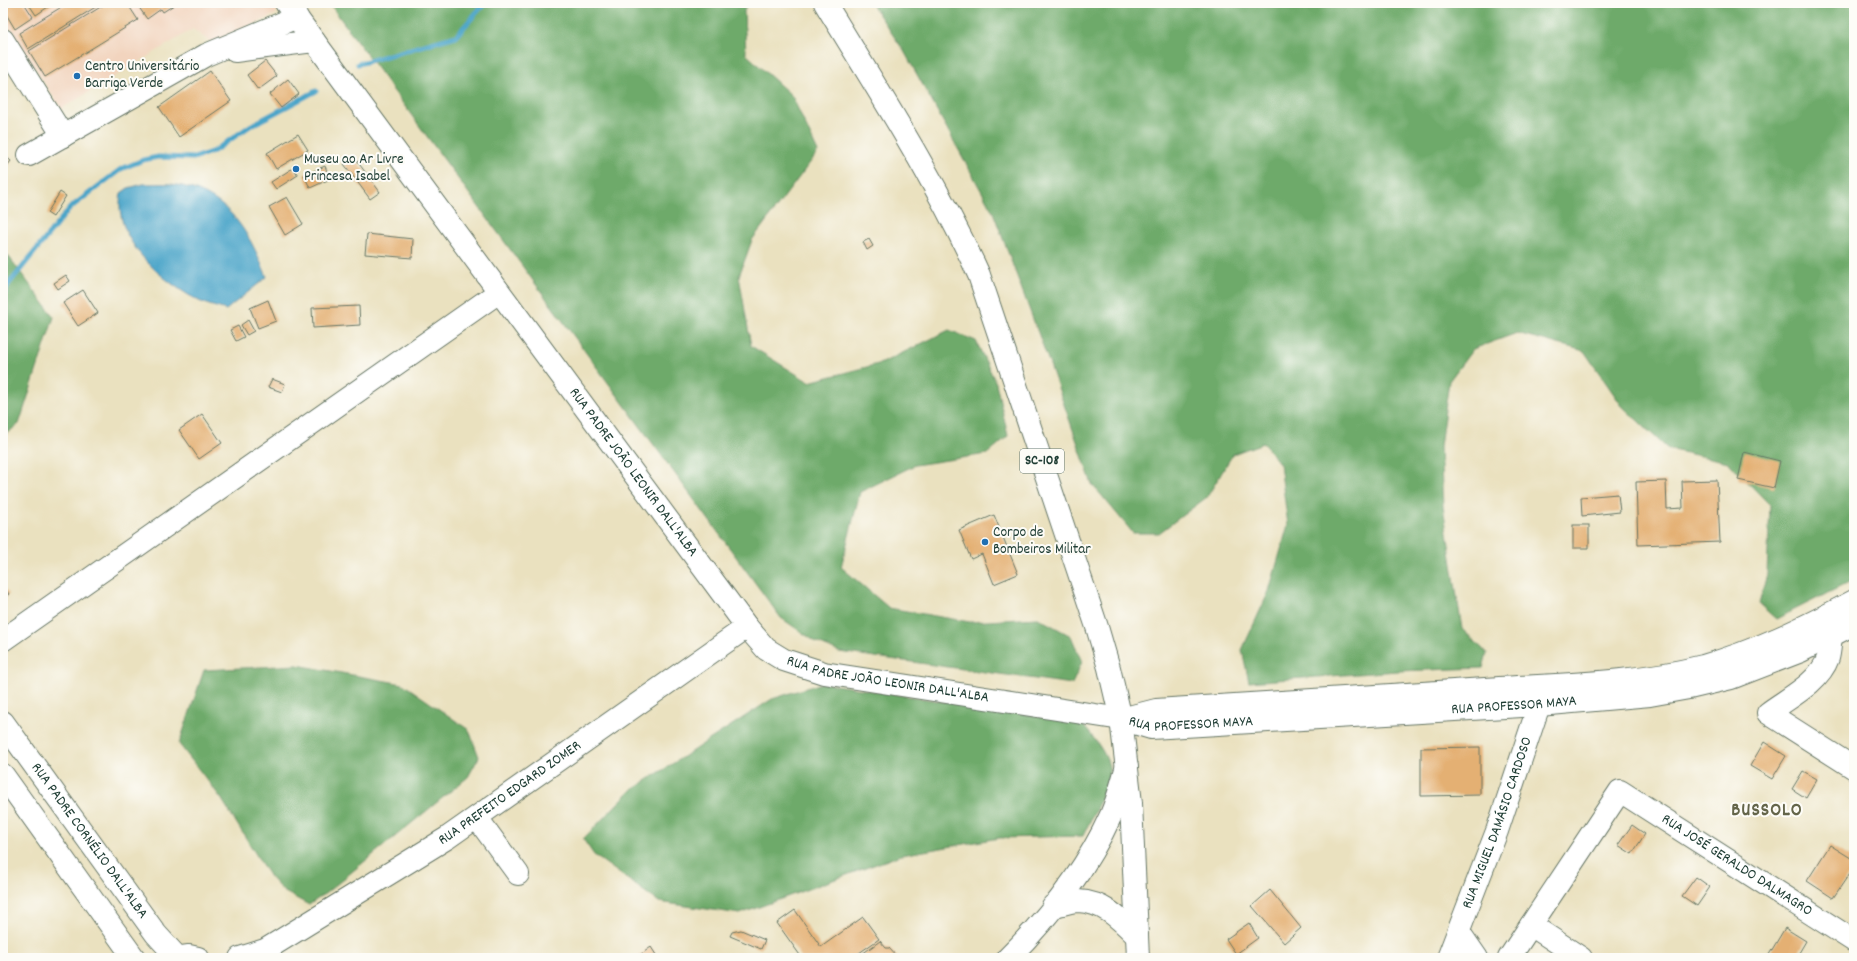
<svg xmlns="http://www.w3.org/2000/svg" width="1857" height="961" font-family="Dekko,sans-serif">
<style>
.built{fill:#f2d4be}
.forest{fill:#6eaa6b;stroke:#467450}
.water{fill:#4ba5c9;stroke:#35717e}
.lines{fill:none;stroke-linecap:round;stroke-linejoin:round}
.stream{stroke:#4ba5c9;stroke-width:5}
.building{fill:#e4b073}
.minor-casing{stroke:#667665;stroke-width:24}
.major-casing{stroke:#667665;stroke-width:24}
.minor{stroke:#fff;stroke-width:22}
.major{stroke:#fff;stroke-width:22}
.poi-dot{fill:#1f6fb2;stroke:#fdfcf7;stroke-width:1.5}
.labels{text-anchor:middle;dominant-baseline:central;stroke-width:4;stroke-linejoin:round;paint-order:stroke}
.shield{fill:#fdfcf7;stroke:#62766e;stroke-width:1}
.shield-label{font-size:14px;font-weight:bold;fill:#1f3d34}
.poi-label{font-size:15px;fill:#1f3d34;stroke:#fdfcf7;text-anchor:start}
.street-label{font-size:15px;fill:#1f3d34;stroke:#fdfcf7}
.district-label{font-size:19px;font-weight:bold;letter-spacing:1px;fill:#64654a;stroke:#fdfcf7}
</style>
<rect width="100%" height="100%" fill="#fdfcf7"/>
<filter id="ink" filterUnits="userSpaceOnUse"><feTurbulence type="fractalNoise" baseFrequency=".025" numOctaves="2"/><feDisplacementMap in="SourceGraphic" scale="8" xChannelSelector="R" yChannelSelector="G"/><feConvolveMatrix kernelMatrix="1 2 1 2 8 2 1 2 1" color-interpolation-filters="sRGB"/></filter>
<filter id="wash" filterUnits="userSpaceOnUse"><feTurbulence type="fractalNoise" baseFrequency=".012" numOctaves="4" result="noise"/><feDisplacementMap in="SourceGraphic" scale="16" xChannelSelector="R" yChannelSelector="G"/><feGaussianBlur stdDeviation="0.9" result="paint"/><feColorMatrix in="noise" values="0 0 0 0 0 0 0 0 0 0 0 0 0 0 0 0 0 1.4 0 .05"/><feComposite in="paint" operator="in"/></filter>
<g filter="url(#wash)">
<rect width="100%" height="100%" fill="#eae1bf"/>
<polygon class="built" points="3,3 279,3 276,14 213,44 193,29 61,109 3,18"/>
<g class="forest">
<polygon points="329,3 748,3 744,11 746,54 792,96 818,152 752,240 739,276 751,346 809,382 882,363 949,330 976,341 996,383 1008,436 987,454 915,465 860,492 841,567 889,608 970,622 1038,618 1071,636 1082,662 1072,684 839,652 816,642 781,618"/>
<polygon points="871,3 1854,3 1854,580 1776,619 1759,604 1767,574 1770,505 1728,462 1668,449 1622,406 1584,351 1517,333 1473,349 1449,381 1440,446 1443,506 1462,629 1487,653 1483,668 1398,671 1249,682 1242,650 1269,591 1288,525 1280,464 1263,443 1233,454 1207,497 1159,533 1133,533 1092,484 1049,362 993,212 904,51"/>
<polygon points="3,249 54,317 19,424 3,436"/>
<polygon points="297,665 403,684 469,730 479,757 468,777 326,893 309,905 283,891 270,877 221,798 179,744 204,670"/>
<path d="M822,683L1081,723C1091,734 1107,753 1109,767C1111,784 1090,820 1083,836L999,838L901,855L740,914L659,902L594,855L583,839L629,792L772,699Z"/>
</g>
<path class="water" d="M143,184C152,184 162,183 171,184C226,191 248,229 267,277L226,310C217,307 207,305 199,301C162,281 112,240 121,193L128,188Z"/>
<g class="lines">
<g class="stream">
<polyline points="358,64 456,36 485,3"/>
<polyline points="3,296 8,285 70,208 121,169 143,160 158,157 194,158 214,151 250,126 316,91"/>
</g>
</g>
<g id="blocks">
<g class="building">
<polygon points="3,3 24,3 33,17 15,29 3,9"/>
<polygon points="28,3 54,3 36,15"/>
<polygon points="68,3 102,3 28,49 19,33"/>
<polygon points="107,3 127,3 138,20 45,77 29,51"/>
<polygon points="136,3 177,3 163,12 161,9 147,19"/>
<polygon points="265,61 277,76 258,90 247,75"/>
<polygon points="210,71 231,101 179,137 159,107"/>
<polygon points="288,79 299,94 281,108 270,94"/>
<polygon points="298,134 308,150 276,169 267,153"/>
<polygon points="3,154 11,161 3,171"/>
<polygon points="354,157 380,192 370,199 344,164"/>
<polygon points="325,166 330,179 310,188 304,175"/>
<polygon points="293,168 298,175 276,189 271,182"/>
<polygon points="60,192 66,196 53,217 47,213"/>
<polygon points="287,197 303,224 285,235 269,207"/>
<polygon points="367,234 413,239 412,258 365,254"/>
<polygon points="869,239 873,246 867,250 863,242"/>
<polygon points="66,275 70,281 58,289 54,283"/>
<polygon points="83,290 98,313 78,326 63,303"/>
<polygon points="268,300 276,321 258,328 250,308"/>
<polygon points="359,306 360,325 313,328 312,308"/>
<polygon points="248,320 254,331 247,335 241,325"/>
<polygon points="238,326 244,337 236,341 230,330"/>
<polygon points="272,379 285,384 282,392 268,387"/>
<polygon points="202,414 222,443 199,459 179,430"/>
<polygon points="1744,452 1780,461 1774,488 1738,480"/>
<polygon points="1717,480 1720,542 1638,545 1636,482 1666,481 1667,509 1683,508 1682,481"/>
<polygon points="1618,494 1620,512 1582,516 1581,497"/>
<polygon points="994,515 1018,574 994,584 982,554 971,559 959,530"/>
<rect x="1573" y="525" width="16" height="23"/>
<polygon points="3,586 9,594 3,599"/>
<polygon points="1764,742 1786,756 1772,779 1750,766"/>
<polygon points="1480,747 1480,795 1421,796 1421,748"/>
<polygon points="1803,771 1817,779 1806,798 1792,789"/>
<polygon points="1632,825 1645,834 1632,854 1618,845"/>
<polygon points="1830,845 1854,860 1854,867 1833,898 1807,881"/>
<polygon points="1696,877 1710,887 1697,906 1682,896"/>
<polygon points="1270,890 1301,928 1284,943 1252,906"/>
<polygon points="795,910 821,947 863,917 879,939 852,958 802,958 777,923"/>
<polygon points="1249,923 1258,938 1236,954 1226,939"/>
<polygon points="1785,928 1806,941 1796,958 1767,958"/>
<polygon points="741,930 765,940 761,949 730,936 732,932"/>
<polygon points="880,941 886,948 889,948 898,958 864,958 862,954"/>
<polygon points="651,947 658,958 636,958"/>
</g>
</g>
</g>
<g filter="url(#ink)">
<use href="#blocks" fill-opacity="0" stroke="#667665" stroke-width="1"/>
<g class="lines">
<defs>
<g id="minor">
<path id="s1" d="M286,3L747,627L766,649L784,660L824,673L1121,719"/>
<polyline points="3,40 63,136"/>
<polyline points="235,51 314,41"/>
<polyline points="29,155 206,55 297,17"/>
<path d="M1821,622L1831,636C1830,643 1830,651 1828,658C1819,683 1788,698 1768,713L1854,768"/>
<polyline points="3,640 499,292"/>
<path id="s2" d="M3,722L156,934L177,957"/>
<polyline points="3,775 134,958"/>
<polyline points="477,818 518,874"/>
<path d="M1053,906C1061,905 1071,901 1078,901C1104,902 1120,919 1137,936"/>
<polyline points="1531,925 1581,958"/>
<polyline points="1459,932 1477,958"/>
<polyline points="175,958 189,956 198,958"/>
<path id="s3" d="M240,958L265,950L447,838L747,627"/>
<path d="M1008,958C1049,917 1087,868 1111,815C1118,799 1122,782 1127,766"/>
<path id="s4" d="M1448,958L1497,831L1539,705L1538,687"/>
<path id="s5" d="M1509,958L1620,791L1854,941"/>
</g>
<g id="major">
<path d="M825,3C879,92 936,180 979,275L1097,627L1109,668L1121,719L1131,803L1138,958"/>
<path d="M1121,719L1156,710C1265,703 1375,696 1485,689C1557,684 1633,684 1703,666C1756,651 1805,627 1854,601"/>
<path id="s6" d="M1121,719L1151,728L1539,705L1650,695L1689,688L1731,678L1801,651L1854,624"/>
</g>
</defs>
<use href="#minor" class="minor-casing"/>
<use href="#major" class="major-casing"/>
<use href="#minor" class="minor"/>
<use href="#major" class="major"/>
</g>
</g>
<g class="poi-dot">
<circle cx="77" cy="76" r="4"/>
<circle cx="296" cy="169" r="4"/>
<circle cx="985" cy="542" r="4"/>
</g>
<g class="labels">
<rect class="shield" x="1020" y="449" width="44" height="24" rx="3"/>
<g class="shield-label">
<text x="1042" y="461">SC-108</text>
</g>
<g class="poi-label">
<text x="85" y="67">Centro Universitário<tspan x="85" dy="17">Barriga Verde</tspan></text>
<text x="304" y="160">Museu ao Ar Livre<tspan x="304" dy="17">Princesa Isabel</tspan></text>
<text x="993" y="533">Corpo de<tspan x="993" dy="17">Bombeiros Militar</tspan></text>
</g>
<g class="street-label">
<text stroke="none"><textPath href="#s1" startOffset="584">RUA PADRE JOÃO LEONIR DALL'ALBA</textPath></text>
<text stroke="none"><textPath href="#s1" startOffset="932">RUA PADRE JOÃO LEONIR DALL'ALBA</textPath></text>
<text stroke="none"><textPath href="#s6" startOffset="395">RUA PROFESSOR MAYA</textPath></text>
<text stroke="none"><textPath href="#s6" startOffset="71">RUA PROFESSOR MAYA</textPath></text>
<text stroke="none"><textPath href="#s3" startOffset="317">RUA PREFEITO EDGARD ZOMER</textPath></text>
<text stroke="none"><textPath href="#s4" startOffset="144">RUA MIGUEL DAMÁSIO CARDOSO</textPath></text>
<text stroke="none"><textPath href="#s2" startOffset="147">RUA PADRE CORNÉLIO DALL'ALBA</textPath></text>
<text stroke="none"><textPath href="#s5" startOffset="339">RUA JOSÉ GERALDO DALMAGRO</textPath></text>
</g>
<g class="district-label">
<text x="1767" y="811">BUSSOLO</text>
</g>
</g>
<rect width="1857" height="961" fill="none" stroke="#fdfcf7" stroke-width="16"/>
</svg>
